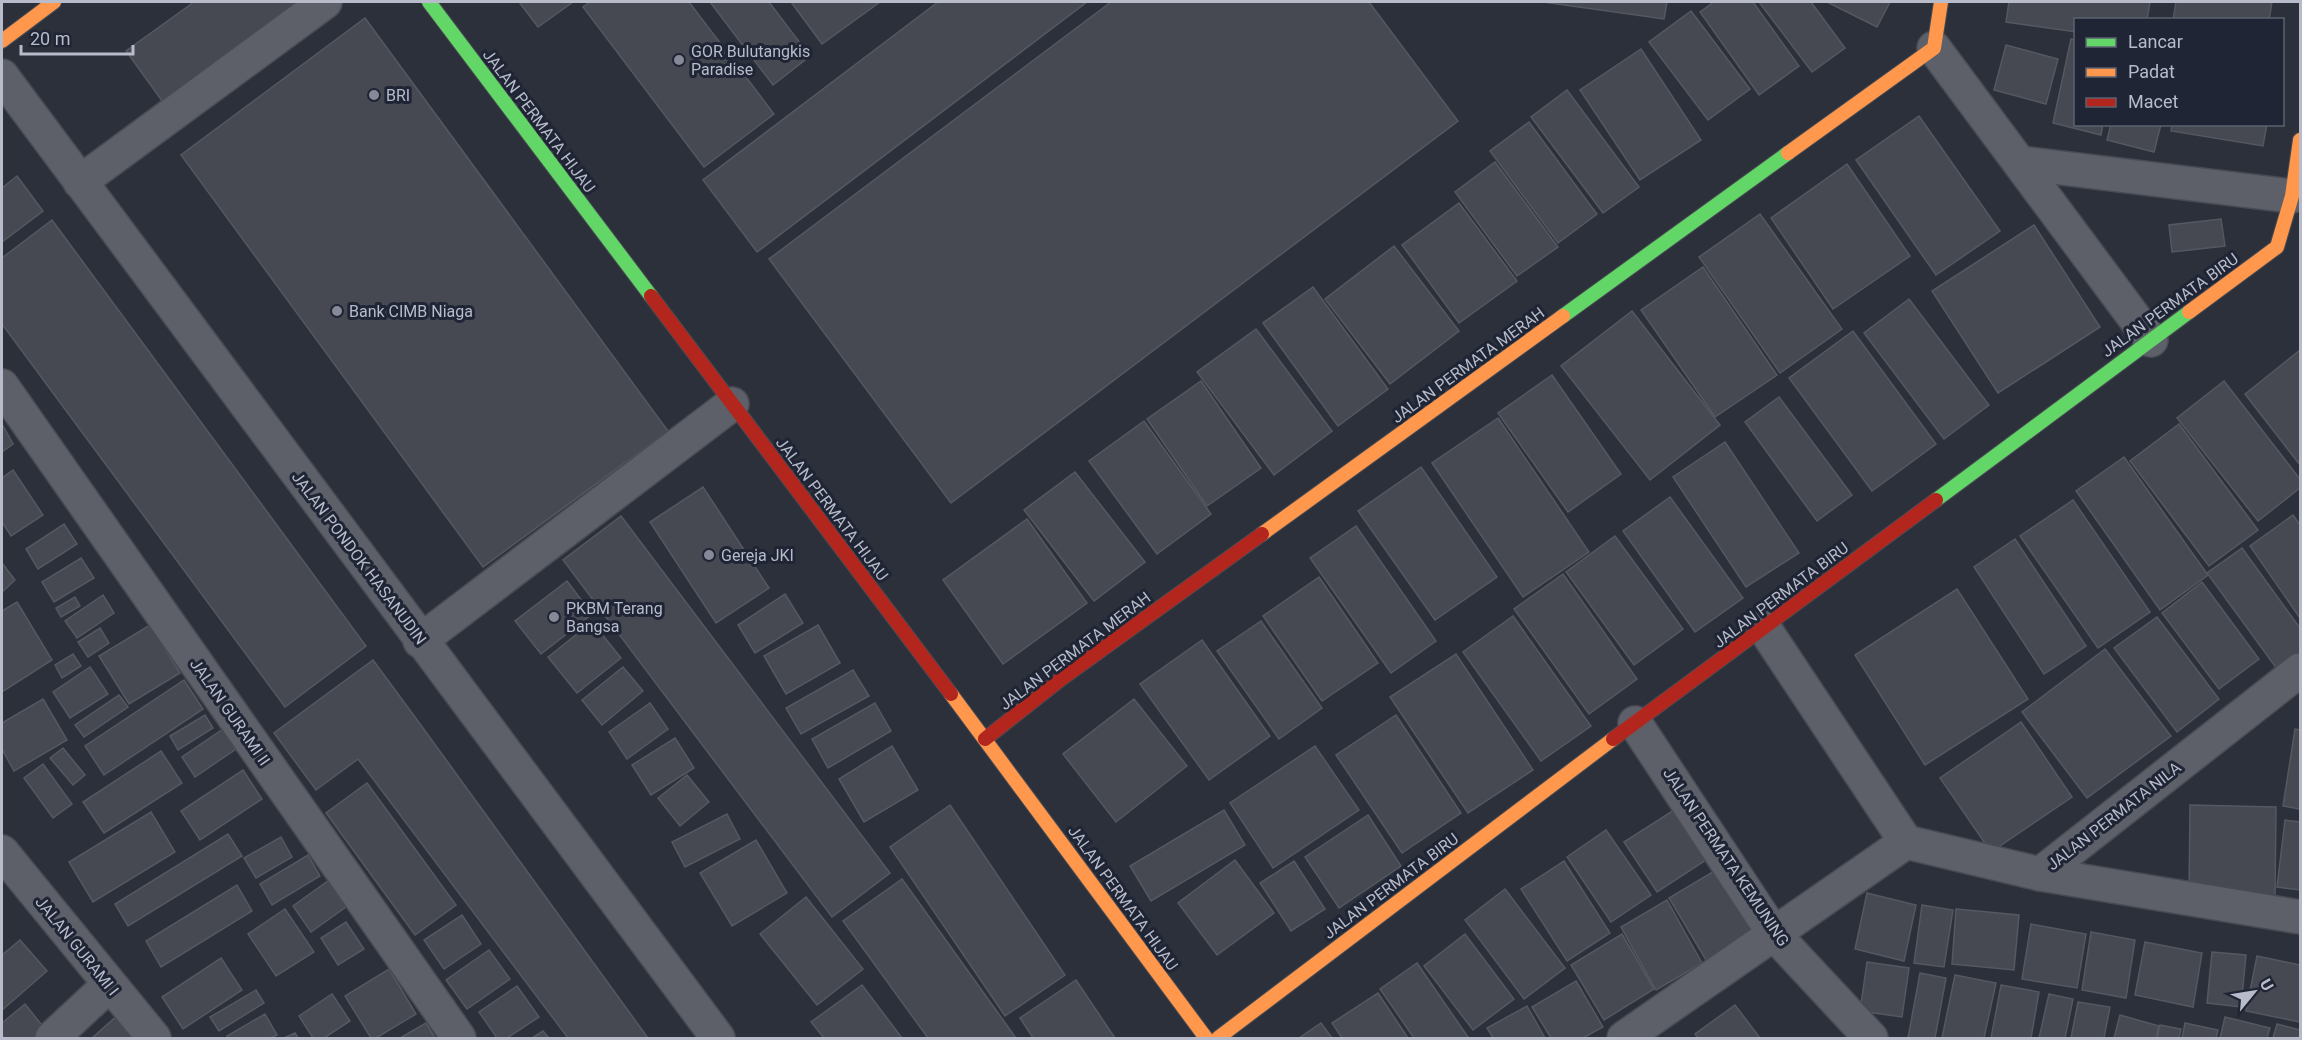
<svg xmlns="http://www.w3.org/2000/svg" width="2302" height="1040" font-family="Roboto,sans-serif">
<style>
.building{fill:#464952;stroke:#545861;stroke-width:1.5}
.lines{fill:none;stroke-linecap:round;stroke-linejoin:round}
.street-casing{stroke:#484b53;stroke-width:36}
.fast-casing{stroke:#484b53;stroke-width:16}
.slow-casing{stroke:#484b53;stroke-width:16}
.jam-casing{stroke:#484b53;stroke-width:16}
.street{stroke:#5d6068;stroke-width:33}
.fast{stroke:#63d668;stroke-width:14}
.slow{stroke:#ff974d;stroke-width:14}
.jam{stroke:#b3261e;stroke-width:14}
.poi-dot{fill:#868a98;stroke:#1f2535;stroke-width:2}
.labels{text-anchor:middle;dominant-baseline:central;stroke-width:6;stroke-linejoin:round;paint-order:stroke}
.poi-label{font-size:16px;fill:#b7bbca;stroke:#1f2535;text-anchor:start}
.street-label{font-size:16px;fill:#b7bbca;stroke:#1f2535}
</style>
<rect width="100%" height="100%" fill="#2c303a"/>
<g class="building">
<polygon points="194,2 309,2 165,105 126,51"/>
<polygon points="519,2 573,2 538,27"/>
<polygon points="590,2 689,2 774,114 704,167 583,7"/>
<polygon points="710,2 769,2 810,56 773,85"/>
<polygon points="791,2 880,2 822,44"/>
<polygon points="938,2 1087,2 757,252 703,180"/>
<polygon points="1111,2 1369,2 1458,121 951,503 769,259"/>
<polygon points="1543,2 1667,2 1664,19"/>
<polygon points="1714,2 1753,2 1799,66 1759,95 1700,12"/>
<polygon points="1759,2 1811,2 1845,48 1812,72"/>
<polygon points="1827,2 1890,2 1877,27"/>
<polygon points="2009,2 2150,2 2147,20 2076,20 2076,32 2006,22"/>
<polygon points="2176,2 2272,2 2269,20 2173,20"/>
<polygon points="1691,11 1750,89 1708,120 1649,42"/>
<polygon points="365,18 668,431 483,567 181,155"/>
<polygon points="2071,39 2076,40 2076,124 2103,124 2101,135 2053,123"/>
<polygon points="2006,45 2058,59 2046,104 1994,90"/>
<polygon points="1641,49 1701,140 1640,180 1580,90"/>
<polygon points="1567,90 1639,187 1603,213 1531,117"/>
<polygon points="1919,116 2000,231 1936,275 1856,160"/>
<polygon points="1529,122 1597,214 1558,243 1490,151"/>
<polygon points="2111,124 2161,124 2154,152 2107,140"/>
<polygon points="2172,124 2267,124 2263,146 2171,131"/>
<polygon points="1495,162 1558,247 1517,276 1455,192"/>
<polygon points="1847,164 1910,256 1833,309 1771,218"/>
<polygon points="17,176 43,211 2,242 2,188"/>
<polygon points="1459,203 1517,281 1459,323 1402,245"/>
<polygon points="1760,214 1842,329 1780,373 1699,257"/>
<polygon points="2221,219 2225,246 2172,252 2169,225"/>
<polygon points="52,220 366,646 285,707 2,324 2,258"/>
<polygon points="2034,225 2100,327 1998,393 1932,291"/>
<polygon points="1394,246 1459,331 1390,384 1325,299"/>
<polygon points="1703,267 1777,375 1715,417 1641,310"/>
<polygon points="1313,287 1388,389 1338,426 1263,323"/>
<polygon points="1909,299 1989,405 1944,439 1864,333"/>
<polygon points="1632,311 1720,425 1650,480 1561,366"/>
<polygon points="1256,329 1332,431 1274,475 1197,372"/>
<polygon points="1853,331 1936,444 1872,491 1789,378"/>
<polygon points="2300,350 2300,465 2245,394"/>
<polygon points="1552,375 1621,474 1568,512 1498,413"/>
<polygon points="1201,381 1261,468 1207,506 1147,419"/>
<polygon points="2224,381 2300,479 2300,488 2258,521 2177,418"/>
<polygon points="1779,397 1852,495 1817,521 1745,422"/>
<polygon points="1498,418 1589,552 1523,597 1432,463"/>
<polygon points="1144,421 1211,514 1157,554 1089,461"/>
<polygon points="2,424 13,444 2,452"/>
<polygon points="2179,424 2258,530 2209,566 2130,461"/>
<polygon points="1725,442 1799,553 1746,587 1673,477"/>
<polygon points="2124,457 2208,575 2160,610 2076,491"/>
<polygon points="1421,467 1497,577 1435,620 1358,511"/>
<polygon points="13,470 43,515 11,536 2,522 2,478"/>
<polygon points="1075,472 1145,562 1094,601 1024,510"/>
<polygon points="703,487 769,588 716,623 650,522"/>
<polygon points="1670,497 1743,598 1695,632 1623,531"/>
<polygon points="2073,500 2150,612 2098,648 2020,536"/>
<polygon points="2293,515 2300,525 2300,618 2250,546"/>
<polygon points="621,516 890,873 832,917 563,560"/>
<polygon points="1027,519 1087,603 1003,664 943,580"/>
<polygon points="64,524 77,544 38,569 26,549"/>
<polygon points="1356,526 1436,641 1391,673 1310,558"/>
<polygon points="1615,536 1683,629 1634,665 1566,572"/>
<polygon points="2015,539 2086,646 2044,674 1974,567"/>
<polygon points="2242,548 2300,628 2300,652 2277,669 2207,573"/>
<polygon points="81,558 94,578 54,602 42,582"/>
<polygon points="2,563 15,580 2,592"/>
<polygon points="1563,574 1637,679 1589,714 1514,609"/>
<polygon points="1319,577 1378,663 1322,701 1263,616"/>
<polygon points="567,581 592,614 541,654 515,621"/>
<polygon points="2202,582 2259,659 2219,689 2162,613"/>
<polygon points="1957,589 2028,699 1925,765 1855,655"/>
<polygon points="785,594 803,623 755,653 738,625"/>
<polygon points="103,595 114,613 77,638 65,621"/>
<polygon points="75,597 80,606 61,617 56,608"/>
<polygon points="17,602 52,660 2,692 2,611"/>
<polygon points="1513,616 1591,726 1541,761 1463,652"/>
<polygon points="2157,617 2219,699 2177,732 2114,648"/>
<polygon points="1261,621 1322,708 1279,739 1217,651"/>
<polygon points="592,622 621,658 577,693 548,657"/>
<polygon points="150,625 180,673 129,704 99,656"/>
<polygon points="818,625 840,663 786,694 764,656"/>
<polygon points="100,628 109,643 88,657 78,642"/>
<polygon points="1202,640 1270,736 1209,780 1140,684"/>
<polygon points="2105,649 2171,736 2087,798 2022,712"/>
<polygon points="73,654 81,666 62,678 55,665"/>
<polygon points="1456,654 1533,770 1468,813 1390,697"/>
<polygon points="373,660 415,717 648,1038 568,1038 358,759 316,790 274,733"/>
<polygon points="90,667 108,694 70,718 53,692"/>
<polygon points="623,667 643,691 602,725 582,700"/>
<polygon points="853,670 869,696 801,734 786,708"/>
<polygon points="184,680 203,709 104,775 85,746"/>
<polygon points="119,695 128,707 84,737 75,725"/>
<polygon points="43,699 67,740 14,771 2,749 2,723"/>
<polygon points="1134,699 1187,766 1116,822 1063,754"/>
<polygon points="650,703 668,729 627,759 609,732"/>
<polygon points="875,703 891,731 828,768 812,739"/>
<polygon points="205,715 213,728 178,750 170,736"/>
<polygon points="1396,715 1461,813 1402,853 1336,755"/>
<polygon points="2021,722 2072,797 1991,852 1940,778"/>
<polygon points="223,729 236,749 195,777 182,757"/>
<polygon points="2295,729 2300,730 2300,809 2283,806"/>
<polygon points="675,738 694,768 651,795 632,765"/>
<polygon points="892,746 918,790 864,822 839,779"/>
<polygon points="1315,746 1359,810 1273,868 1230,803"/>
<polygon points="63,748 85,775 73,785 50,758"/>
<polygon points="161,751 182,783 104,833 83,802"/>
<polygon points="43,764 72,804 53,818 24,778"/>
<polygon points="243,770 262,799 200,840 181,811"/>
<polygon points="687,775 709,802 680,826 658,798"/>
<polygon points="367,783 456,905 415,935 326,813"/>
<polygon points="950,805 1065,975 1005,1016 890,847"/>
<polygon points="2190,805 2276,807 2275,898 2189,896"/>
<polygon points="1224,810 1245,845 1151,901 1130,866"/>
<polygon points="1674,810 1706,860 1657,892 1624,842"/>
<polygon points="151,812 175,852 93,902 69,862"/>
<polygon points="727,814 740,839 685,867 672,842"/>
<polygon points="1368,815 1401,866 1339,908 1305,857"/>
<polygon points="2285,820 2300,822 2300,890 2277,887"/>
<polygon points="1606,830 1651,895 1611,922 1567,857"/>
<polygon points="228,834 242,856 128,926 115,904"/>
<polygon points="281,837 292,857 256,878 244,858"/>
<polygon points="756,840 787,893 732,926 700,873"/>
<polygon points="308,855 320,876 272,905 260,884"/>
<polygon points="1235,860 1274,913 1217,955 1178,903"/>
<polygon points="1294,861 1325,909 1291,931 1260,883"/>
<polygon points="1564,861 1610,933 1567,961 1521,889"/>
<polygon points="1716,870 1753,931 1706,960 1669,898"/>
<polygon points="332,878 350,904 311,932 293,906"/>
<polygon points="902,879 1016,1038 928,1038 843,921"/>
<polygon points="237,885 252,911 161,967 146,941"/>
<polygon points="1505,889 1565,968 1524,999 1465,920"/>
<polygon points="1867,893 1916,905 1904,961 1855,949"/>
<polygon points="806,897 863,969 817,1005 760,934"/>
<polygon points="1667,900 1702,963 1656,990 1621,927"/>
<polygon points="1922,905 1953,910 1944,967 1914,963"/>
<polygon points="285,909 314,952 276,976 248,934"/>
<polygon points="1956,909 2019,915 2014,970 1952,964"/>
<polygon points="462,915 481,944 444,969 424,940"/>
<polygon points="346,922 364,949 338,965 321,938"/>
<polygon points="2031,924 2086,934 2077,988 2022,979"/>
<polygon points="2091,932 2135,940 2126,998 2082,990"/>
<polygon points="1465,934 1514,999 1473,1030 1424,966"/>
<polygon points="1622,934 1654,989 1604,1020 1571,965"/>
<polygon points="20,940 47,971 2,1010 2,955"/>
<polygon points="2145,942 2202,953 2193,1007 2135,995"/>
<polygon points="489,950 510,979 467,1009 446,980"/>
<polygon points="2212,952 2246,955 2241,1007 2207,1003"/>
<polygon points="2257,956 2300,965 2300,1022 2246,1011"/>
<polygon points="221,958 242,990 183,1029 162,997"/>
<polygon points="1867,962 1909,968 1902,1017 1860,1011"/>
<polygon points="1417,963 1468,1037 1466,1038 1414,1038 1380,989"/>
<polygon points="389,969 416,1014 376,1038 371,1038 345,996"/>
<polygon points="1920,973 1946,978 1935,1038 1908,1038"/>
<polygon points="1955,975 1996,983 1984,1038 1942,1038"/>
<polygon points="1076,980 1115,1038 1033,1038 1020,1018"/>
<polygon points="1576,981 1603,1027 1583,1038 1551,1038 1532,1007"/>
<polygon points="862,985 902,1038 824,1038 811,1022"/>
<polygon points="2001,985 2039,992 2031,1038 1991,1038"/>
<polygon points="517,986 539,1017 507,1038 497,1038 479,1012"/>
<polygon points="256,990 264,1003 219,1031 210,1017"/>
<polygon points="1378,993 1408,1038 1342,1038 1332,1023"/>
<polygon points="332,994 350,1021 324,1038 313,1038 299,1016"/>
<polygon points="2049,994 2073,999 2065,1038 2039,1038"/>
<polygon points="2078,1002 2110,1007 2104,1038 2071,1038"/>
<polygon points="25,1004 49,1034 43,1038 5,1038 2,1035 2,1023"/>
<polygon points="1735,1005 1760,1038 1698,1038 1695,1034"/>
<polygon points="1527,1006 1545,1038 1493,1038 1487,1028"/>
<polygon points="119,1014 141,1038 92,1038"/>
<polygon points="265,1014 277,1035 270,1038 228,1038 227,1036"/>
<polygon points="2120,1015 2159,1026 2156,1038 2114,1038"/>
<polygon points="2225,1017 2270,1028 2267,1038 2220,1038"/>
<polygon points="426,1023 435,1038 400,1038"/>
<polygon points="1321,1023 1332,1038 1299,1038"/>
<polygon points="2185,1023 2218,1030 2216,1038 2182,1038"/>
<polygon points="2277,1024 2300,1030 2300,1038 2273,1038"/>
<polygon points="2160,1025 2181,1029 2179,1038 2157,1038"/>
<polygon points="543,1031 549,1038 532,1038"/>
<polygon points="295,1033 298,1038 284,1038"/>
</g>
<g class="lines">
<defs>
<g id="street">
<polyline points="1934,48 2151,340"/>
<polyline points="2,76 718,1038"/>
<polyline points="2020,163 2292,196"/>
<polyline points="80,182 325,2"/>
<polyline points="2,386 459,1038"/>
<polyline points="1764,628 1906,842 2040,874 2300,670"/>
<polyline points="420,641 732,404"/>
<polyline points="1635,723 1774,934 1871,1038"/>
<polyline points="2,852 154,1038"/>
<polyline points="2040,874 2300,917"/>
<polyline points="52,1038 109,985"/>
<polyline points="1624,1038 1906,842"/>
</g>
<g id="fast">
<polyline points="429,2 651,296"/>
<polyline points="1563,316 1788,153"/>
<polyline points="1936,500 2189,312"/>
</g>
<g id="slow">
<polyline points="2,41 54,2"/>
<polyline points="1788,153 1934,48 1941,2"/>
<polyline points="2189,312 2277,247 2292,196 2300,140"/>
<polyline points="1262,534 1563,316"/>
<polyline points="951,694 1206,1038"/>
<polyline points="1218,1038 1613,739"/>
</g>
<g id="jam">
<polyline points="651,296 951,694"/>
<polyline points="985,739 1061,679 1262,534"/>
<polyline points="1613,739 1936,500"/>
</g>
</defs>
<use href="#street" class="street-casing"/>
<use href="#fast" class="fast-casing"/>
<use href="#slow" class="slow-casing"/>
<use href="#jam" class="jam-casing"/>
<use href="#street" class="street"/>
<use href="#fast" class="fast"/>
<use href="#slow" class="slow"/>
<use href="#jam" class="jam"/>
</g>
<g class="poi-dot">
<circle cx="679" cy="60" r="6"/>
<circle cx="374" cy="95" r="6"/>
<circle cx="337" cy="311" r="6"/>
<circle cx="709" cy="555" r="6"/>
<circle cx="554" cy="617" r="6"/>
</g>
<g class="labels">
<g class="poi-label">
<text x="691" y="51">GOR Bulutangkis<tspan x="691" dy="18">Paradise</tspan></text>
<text x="386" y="95">BRI</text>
<text x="349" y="311">Bank CIMB Niaga</text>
<text x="721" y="555">Gereja JKI</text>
<text x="566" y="608">PKBM Terang<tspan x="566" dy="18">Bangsa</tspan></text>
</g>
<g class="street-label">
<text transform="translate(539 121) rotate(53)">JALAN PERMATA HIJAU</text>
<text transform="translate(2170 305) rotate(-36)">JALAN PERMATA BIRU</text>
<text transform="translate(1468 365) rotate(-36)">JALAN PERMATA MERAH</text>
<text transform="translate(832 509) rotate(53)">JALAN PERMATA HIJAU</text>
<text transform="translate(359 558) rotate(53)">JALAN PONDOK HASANUDIN</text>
<text transform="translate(1781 595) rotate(-37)">JALAN PERMATA BIRU</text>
<text transform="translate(1075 651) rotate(-37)">JALAN PERMATA MERAH</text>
<text transform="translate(230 712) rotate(55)">JALAN GURAMI II</text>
<text transform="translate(2114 816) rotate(-38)">JALAN PERMATA NILA</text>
<text transform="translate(1726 857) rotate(56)">JALAN PERMATA KEMUNING</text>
<text transform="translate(1391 886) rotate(-37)">JALAN PERMATA BIRU</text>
<text transform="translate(1123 898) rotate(54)">JALAN PERMATA HIJAU</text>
<text transform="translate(77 946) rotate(51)">JALAN GURAMI I</text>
</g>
</g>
<rect width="2302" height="1040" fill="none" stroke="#b7bbca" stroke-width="6"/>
<rect x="2074" y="18" width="210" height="108" fill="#1f2535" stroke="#5c6171" stroke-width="1.5"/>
<rect x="2086" y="38" width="30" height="9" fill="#63d668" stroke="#5c6171" stroke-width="1.5"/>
<text x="2128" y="48" font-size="18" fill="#b7bbca">Lancar</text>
<rect x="2086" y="68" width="30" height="9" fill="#ff974d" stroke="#5c6171" stroke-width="1.5"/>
<text x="2128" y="78" font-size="18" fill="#b7bbca">Padat</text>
<rect x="2086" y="98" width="30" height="9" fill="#b3261e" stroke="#5c6171" stroke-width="1.5"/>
<text x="2128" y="108" font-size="18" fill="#b7bbca">Macet</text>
<g transform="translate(2254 992) rotate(60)" stroke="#1f2535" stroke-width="4.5" paint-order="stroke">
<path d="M0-4.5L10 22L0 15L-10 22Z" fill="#b7bbca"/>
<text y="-9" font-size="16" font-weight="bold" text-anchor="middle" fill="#b7bbca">U</text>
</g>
<path d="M21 45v9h112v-9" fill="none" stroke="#b7bbca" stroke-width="3"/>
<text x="30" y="45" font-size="18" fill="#b7bbca" stroke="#1f2535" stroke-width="4.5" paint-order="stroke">20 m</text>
</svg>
